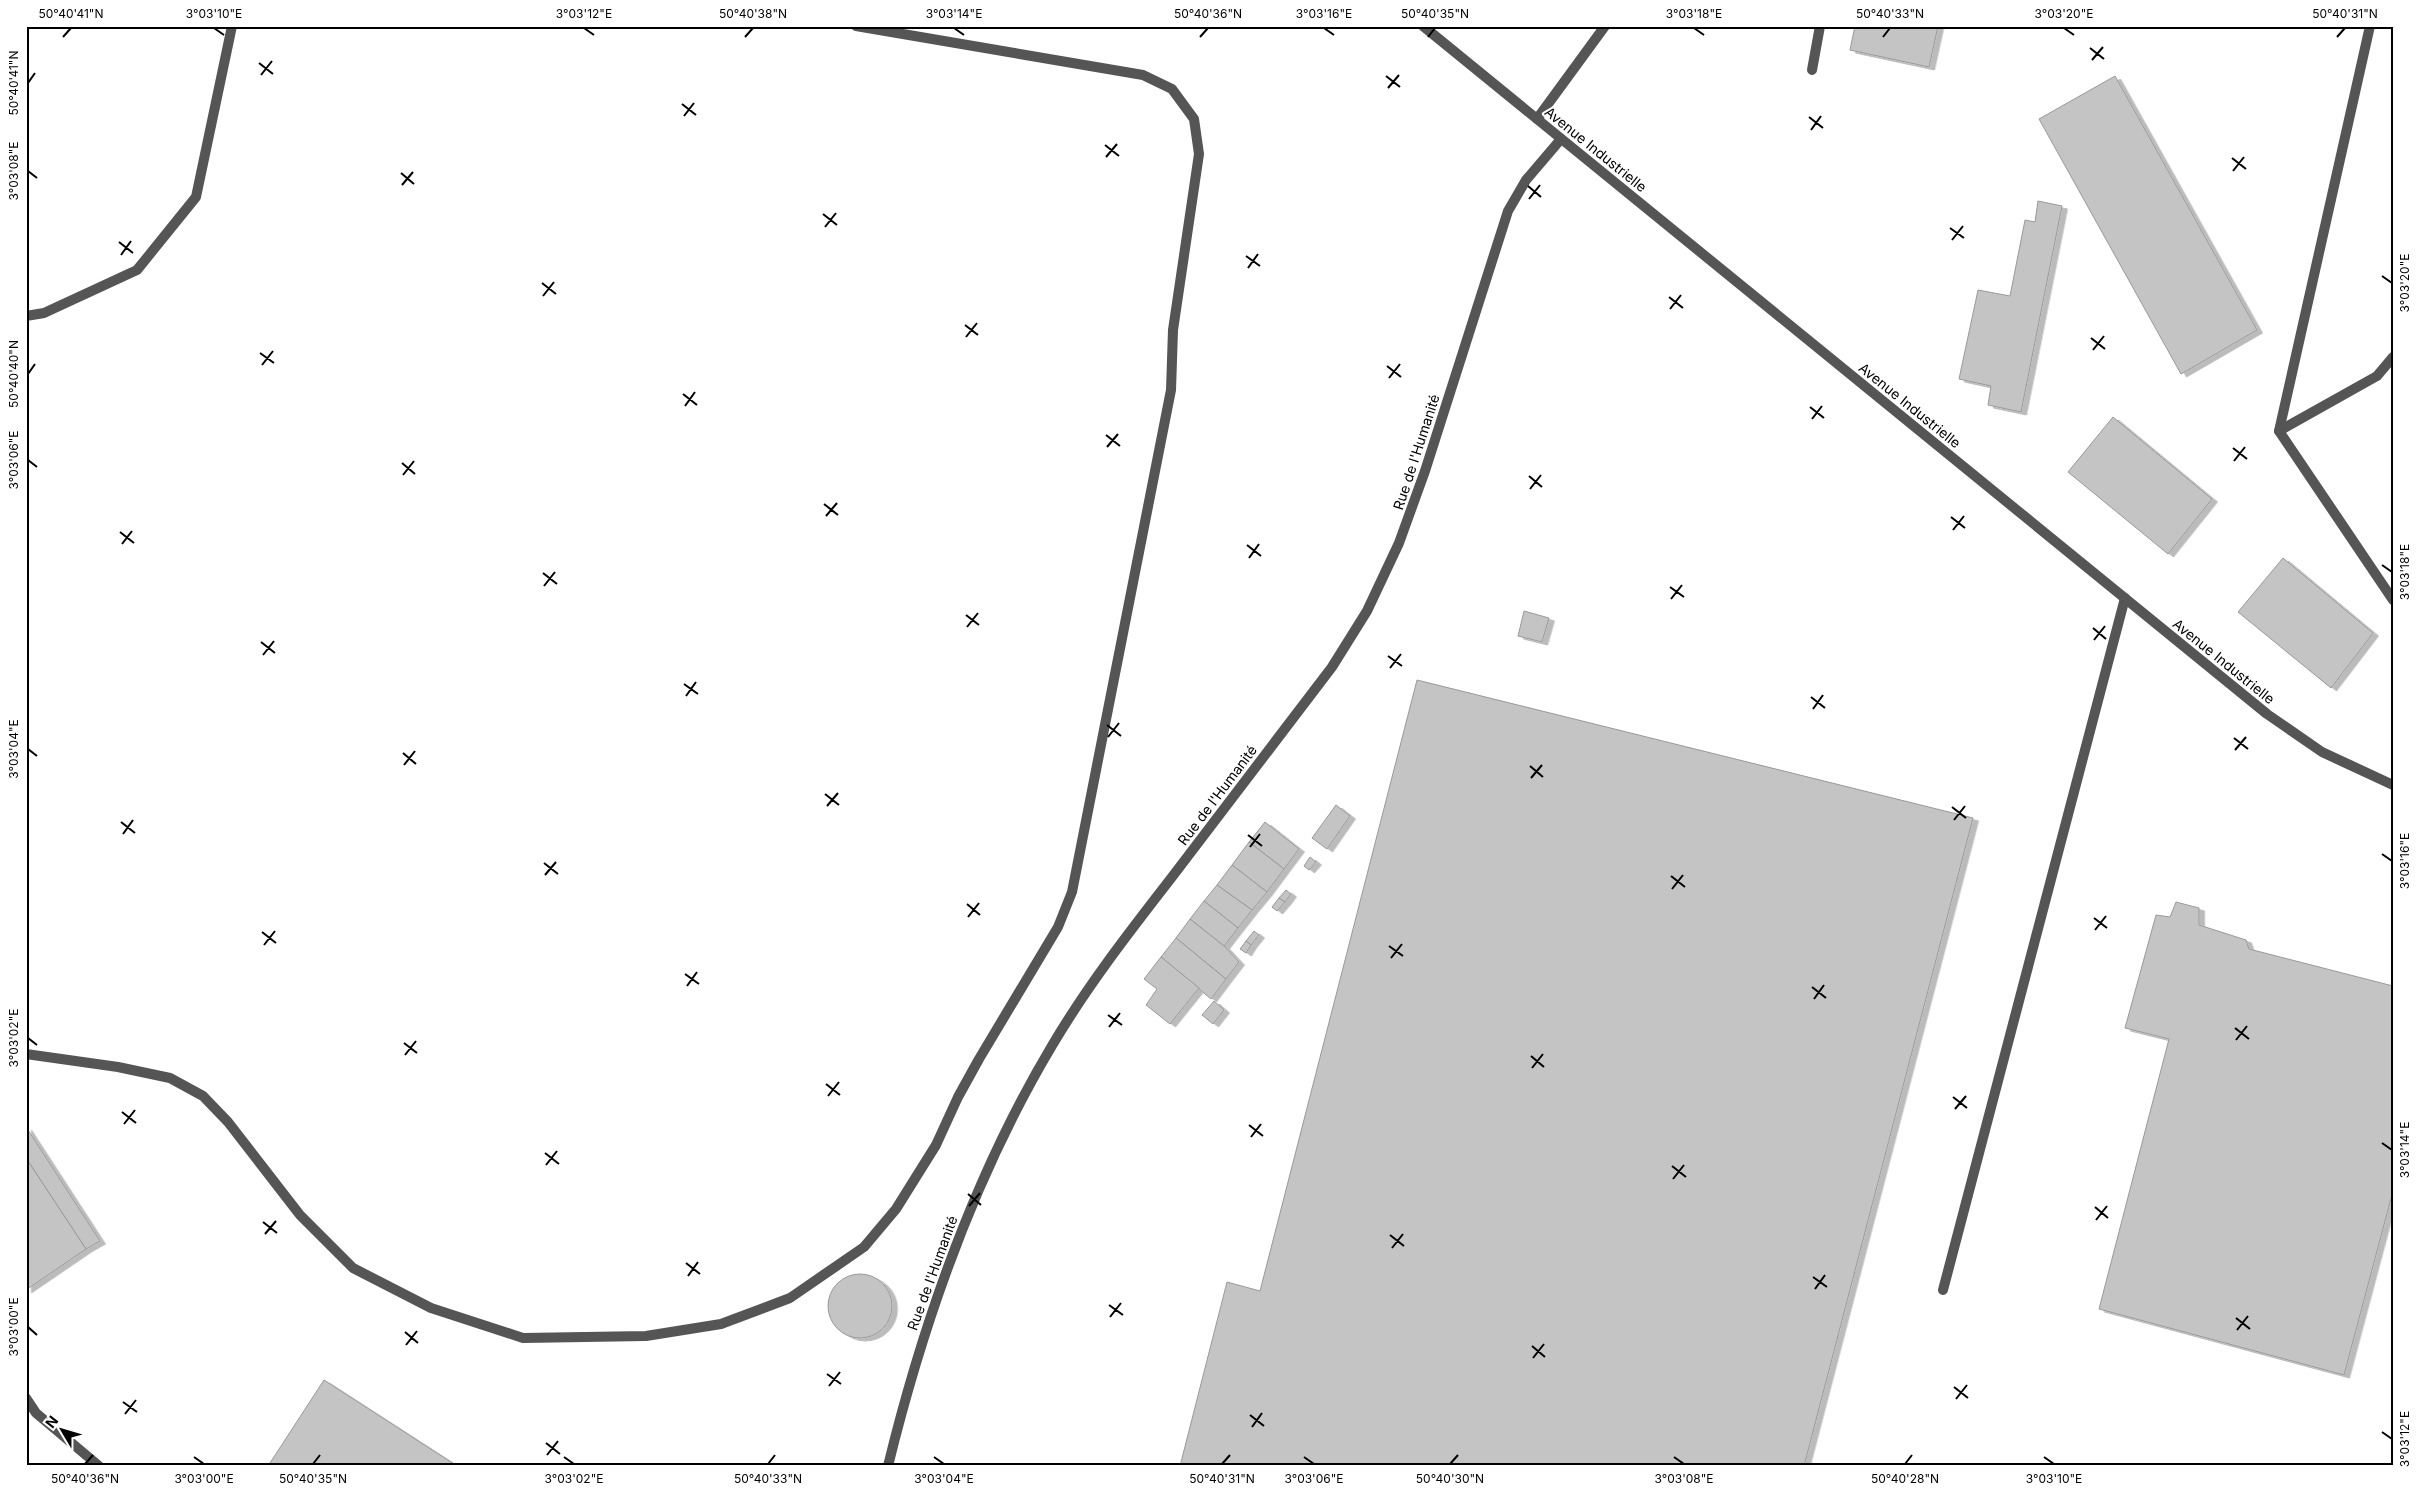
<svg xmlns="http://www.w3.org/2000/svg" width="2419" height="1492" font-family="Inter,sans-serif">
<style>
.building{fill:#c4c4c4;stroke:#999;filter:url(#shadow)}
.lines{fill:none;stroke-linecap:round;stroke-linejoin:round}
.service{stroke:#555;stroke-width:10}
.minor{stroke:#555;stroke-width:10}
.tertiary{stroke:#555;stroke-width:10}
.ticks{fill:none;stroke:#000;stroke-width:2}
.labels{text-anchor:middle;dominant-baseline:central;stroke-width:4;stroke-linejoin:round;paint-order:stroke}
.street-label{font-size:14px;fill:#000;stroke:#fff}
.neatline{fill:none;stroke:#000;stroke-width:2}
.ticks-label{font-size:12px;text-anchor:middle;fill:#000}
</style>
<defs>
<filter id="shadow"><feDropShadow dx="5.5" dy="3" stdDeviation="0" flood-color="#0004"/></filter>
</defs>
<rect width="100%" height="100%" fill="#fff"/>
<g class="building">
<polygon points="1855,26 1938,26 1929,67 1850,50"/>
<polygon points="2115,76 2257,330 2181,374 2039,119"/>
<polygon points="2038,201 2062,206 2021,412 1988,405 1991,386 1959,379 1978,290 2010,296 2025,220 2035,222"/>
<polygon points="2113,417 2212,499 2168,554 2068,472"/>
<polygon points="2283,558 2373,633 2331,688 2238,612"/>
<polygon points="1524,611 1549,618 1542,642 1518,636"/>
<polygon points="1417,680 1973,818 1804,1466 1180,1466 1227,1282 1260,1291"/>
<polygon points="1336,805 1350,816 1327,849 1312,838"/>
<polygon points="1265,822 1299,849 1284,869 1249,842"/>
<polygon points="1249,842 1284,869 1267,892 1232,865"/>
<polygon points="1310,857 1316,862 1309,870 1304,866"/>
<polygon points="1232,865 1267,892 1252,910 1217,885"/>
<polygon points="1217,885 1252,910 1238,928 1204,901"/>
<polygon points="1286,890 1291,894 1285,902 1279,898"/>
<polygon points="1279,898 1285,902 1277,911 1272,907"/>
<polygon points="1204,901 1238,928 1224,946 1190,919"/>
<polygon points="2176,902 2199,908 2199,925 2246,940 2249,949 2393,986 2393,1191 2344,1375 2099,1309 2169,1039 2125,1028 2156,915 2170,917"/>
<polygon points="1190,919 1224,946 1239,962 1226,979 1176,938"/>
<polygon points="1254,931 1259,935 1251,945 1246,941"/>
<polygon points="1176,938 1226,979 1211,999 1161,957"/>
<polygon points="1246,941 1251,945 1246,953 1240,949"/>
<polygon points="1161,957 1199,988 1170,1024 1146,1005 1157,989 1144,979"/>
<polygon points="1214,1001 1224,1010 1213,1024 1202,1015"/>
<polygon points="26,1127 100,1241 86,1249 26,1158"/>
<polygon points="26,1158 86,1249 26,1290"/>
<circle cx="860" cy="1306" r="32"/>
<polygon points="324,1380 457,1466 268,1466"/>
</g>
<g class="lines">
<g class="service">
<polyline points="2370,26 2279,431 2393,600"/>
<polyline points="1812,70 1820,26"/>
<polyline points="1537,119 1605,26"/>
<polyline points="26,316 44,313 137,270 196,197 232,26"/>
<polyline points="2279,431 2377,376 2393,357"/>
<polyline points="26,1054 118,1067 170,1078 203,1096 228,1122 300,1215 353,1268 431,1308 523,1338 646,1336 721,1324 790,1298 864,1247 896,1209 936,1145 958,1097 979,1059 1058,927 1072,892 1171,390 1173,330 1199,154 1194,119 1172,89 1143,75 856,26"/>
<polyline points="1943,1290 2125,598"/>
<polyline points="26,1398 36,1413 99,1466"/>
</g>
<path class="minor" d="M888,1466C924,1319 975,1174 1053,1044C1088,985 1130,931 1172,877C1225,807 1279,737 1332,667L1367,611L1399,543L1425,471L1508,211L1526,180L1561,139"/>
<polyline class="tertiary" points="1423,26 2267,714 2322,752 2393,785"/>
</g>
<path class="ticks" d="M214,28L224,35M584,28L594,35M954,28L964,35M1324,28L1334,35M1694,28L1704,35M2064,28L2074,35M63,37L71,28M745,37L753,28M1200,37L1208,28M1428,37L1435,28M1883,37L1890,28M2337,37L2345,28M2090,48L2104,59M2092,60L2103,47M259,63L273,74M261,75L272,61M1386,76L1400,87M28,83L35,73M1388,88L1399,75M682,104L696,115M684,116L694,103M1809,117L1823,128M1811,130L1821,116M1105,145L1119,156M1106,157L1117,144M2232,158L2246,169M28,171L37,178M2233,171L2244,157M401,173L414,184M402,185L413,172M1528,186L1541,197M1529,199L1540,185M823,214L837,225M825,227L836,213M1950,228L1964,238M1952,240L1963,226M119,242L133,253M121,255L131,241M1246,256L1260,266M1248,268L1258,254M2382,276L2392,283M542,283L556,294M543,296L554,282M1669,297L1683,308M1670,309L1681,295M965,325L978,335M966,337L977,323M2091,338L2105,349M2093,350L2104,336M260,353L274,363M262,365L273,351M1387,366L1401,377M28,374L35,364M1389,378L1400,364M683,394L697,405M685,406L695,392M1810,407L1824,418M1812,419L1822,406M1106,435L1120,446M1107,447L1118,434M2233,448L2247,459M28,460L37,467M2234,461L2245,447M402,463L415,474M403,475L414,461M1529,476L1542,487M1530,489L1541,475M824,504L838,515M826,516L837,503M1951,517L1965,528M1953,530L1964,516M120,532L134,543M122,544L132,531M1247,545L1261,556M1249,558L1259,544M2382,565L2392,572M543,573L557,584M544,586L555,572M1670,587L1684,597M1671,599L1682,585M966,615L979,625M967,627L978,613M2093,628L2106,639M2094,640L2105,626M261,642L275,653M263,655L274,641M1388,656L1402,666M1390,668L1401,654M684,684L698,694M686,696L696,682M1811,697L1825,708M1813,709L1823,695M1107,725L1121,736M1108,737L1119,723M2234,738L2248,749M28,749L37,756M2235,750L2246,737M403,753L416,764M404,765L415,751M1530,766L1543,777M1531,778L1542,765M825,794L839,805M827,806L838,793M1952,807L1966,818M1954,820L1965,806M121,822L135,833M123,834L133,820M1248,835L1262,846M1250,847L1260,834M2382,854L2392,861M544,863L558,874M545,875L556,862M1671,876L1685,887M1672,889L1683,875M967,904L980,915M968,917L979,903M2094,918L2107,928M2095,930L2106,916M262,932L276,943M264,945L275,931M1389,946L1403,956M1391,958L1402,944M685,974L699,984M687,986L697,972M1812,987L1826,998M1814,999L1824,985M1108,1015L1122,1025M1109,1027L1120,1013M2235,1028L2249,1039M28,1038L37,1045M2236,1040L2247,1026M404,1043L417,1053M405,1055L416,1041M1531,1056L1544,1067M1532,1068L1543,1054M826,1084L840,1095M828,1096L839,1082M1953,1097L1967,1108M1955,1109L1966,1096M122,1112L136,1123M124,1124L135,1110M1249,1125L1263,1136M1251,1137L1261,1124M2382,1143L2392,1150M545,1153L559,1164M546,1165L557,1151M1672,1166L1686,1177M1673,1179L1684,1165M968,1194L981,1205M969,1206L980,1193M2095,1207L2108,1218M2096,1220L2107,1206M263,1222L277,1233M265,1234L276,1221M1390,1235L1404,1246M1392,1248L1403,1234M686,1263L700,1274M688,1276L698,1262M1813,1277L1827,1287M1815,1289L1825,1275M1109,1305L1123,1315M1110,1317L1121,1303M2236,1318L2250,1329M28,1327L37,1335M2237,1330L2248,1316M405,1332L418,1343M406,1345L417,1331M1532,1346L1545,1357M1533,1358L1544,1344M827,1374L841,1384M829,1386L840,1372M1954,1387L1968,1398M1956,1399L1967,1385M123,1402L137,1412M125,1414L136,1400M1250,1415L1264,1426M1252,1427L1262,1413M2382,1432L2392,1439M546,1443L560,1454M547,1455L558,1441M194,1457L204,1464M564,1457L574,1464M934,1457L944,1464M1304,1457L1314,1464M1674,1457L1684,1464M2044,1457L2054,1464M85,1464L93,1455M313,1464L320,1455M768,1464L775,1455M1222,1464L1230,1455M1450,1464L1458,1455M1905,1464L1912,1455"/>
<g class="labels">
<g class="street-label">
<text transform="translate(1596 149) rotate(39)">Avenue Industrielle</text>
<text transform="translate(1910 405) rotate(39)">Avenue Industrielle</text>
<text transform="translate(1416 452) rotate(-72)">Rue de l'Humanité</text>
<text transform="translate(2224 661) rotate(39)">Avenue Industrielle</text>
<text transform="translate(1217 795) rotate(-53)">Rue de l'Humanité</text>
<text transform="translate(932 1273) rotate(-70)">Rue de l'Humanité</text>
</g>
</g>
<rect width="2419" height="1492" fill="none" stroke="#ffffff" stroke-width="55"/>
<g transform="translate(62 1430) rotate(308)" stroke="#ffffff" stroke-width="4" paint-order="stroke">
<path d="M0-4L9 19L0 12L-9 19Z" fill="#000000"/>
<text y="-8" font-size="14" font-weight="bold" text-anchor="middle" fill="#000000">N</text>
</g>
<rect x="28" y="28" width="2364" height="1436" class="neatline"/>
<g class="ticks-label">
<text x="71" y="18">50°40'41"N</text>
<text x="214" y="18">3°03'10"E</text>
<text x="584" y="18">3°03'12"E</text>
<text x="753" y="18">50°40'38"N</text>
<text x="954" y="18">3°03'14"E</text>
<text x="1208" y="18">50°40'36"N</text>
<text x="1324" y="18">3°03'16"E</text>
<text x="1435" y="18">50°40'35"N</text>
<text x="1694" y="18">3°03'18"E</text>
<text x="1890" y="18">50°40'33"N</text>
<text x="2064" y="18">3°03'20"E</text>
<text x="2345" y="18">50°40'31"N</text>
<text transform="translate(14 83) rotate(-90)" y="4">50°40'41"N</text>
<text transform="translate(14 171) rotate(-90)" y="4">3°03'08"E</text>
<text transform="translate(2405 283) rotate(-90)" y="4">3°03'20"E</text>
<text transform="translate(14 374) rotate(-90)" y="4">50°40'40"N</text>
<text transform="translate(14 460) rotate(-90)" y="4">3°03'06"E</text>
<text transform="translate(2405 572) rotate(-90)" y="4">3°03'18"E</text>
<text transform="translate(14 749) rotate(-90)" y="4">3°03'04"E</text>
<text transform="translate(2405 861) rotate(-90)" y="4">3°03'16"E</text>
<text transform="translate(14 1038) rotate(-90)" y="4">3°03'02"E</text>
<text transform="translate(2405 1150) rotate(-90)" y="4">3°03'14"E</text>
<text transform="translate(14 1327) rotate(-90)" y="4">3°03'00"E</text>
<text transform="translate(2405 1439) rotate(-90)" y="4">3°03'12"E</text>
<text x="85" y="1483">50°40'36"N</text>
<text x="204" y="1483">3°03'00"E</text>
<text x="313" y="1483">50°40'35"N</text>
<text x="574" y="1483">3°03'02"E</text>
<text x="768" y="1483">50°40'33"N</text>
<text x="944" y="1483">3°03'04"E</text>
<text x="1222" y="1483">50°40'31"N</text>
<text x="1314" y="1483">3°03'06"E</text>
<text x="1450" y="1483">50°40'30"N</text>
<text x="1684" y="1483">3°03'08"E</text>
<text x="1905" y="1483">50°40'28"N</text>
<text x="2054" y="1483">3°03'10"E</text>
</g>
</svg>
